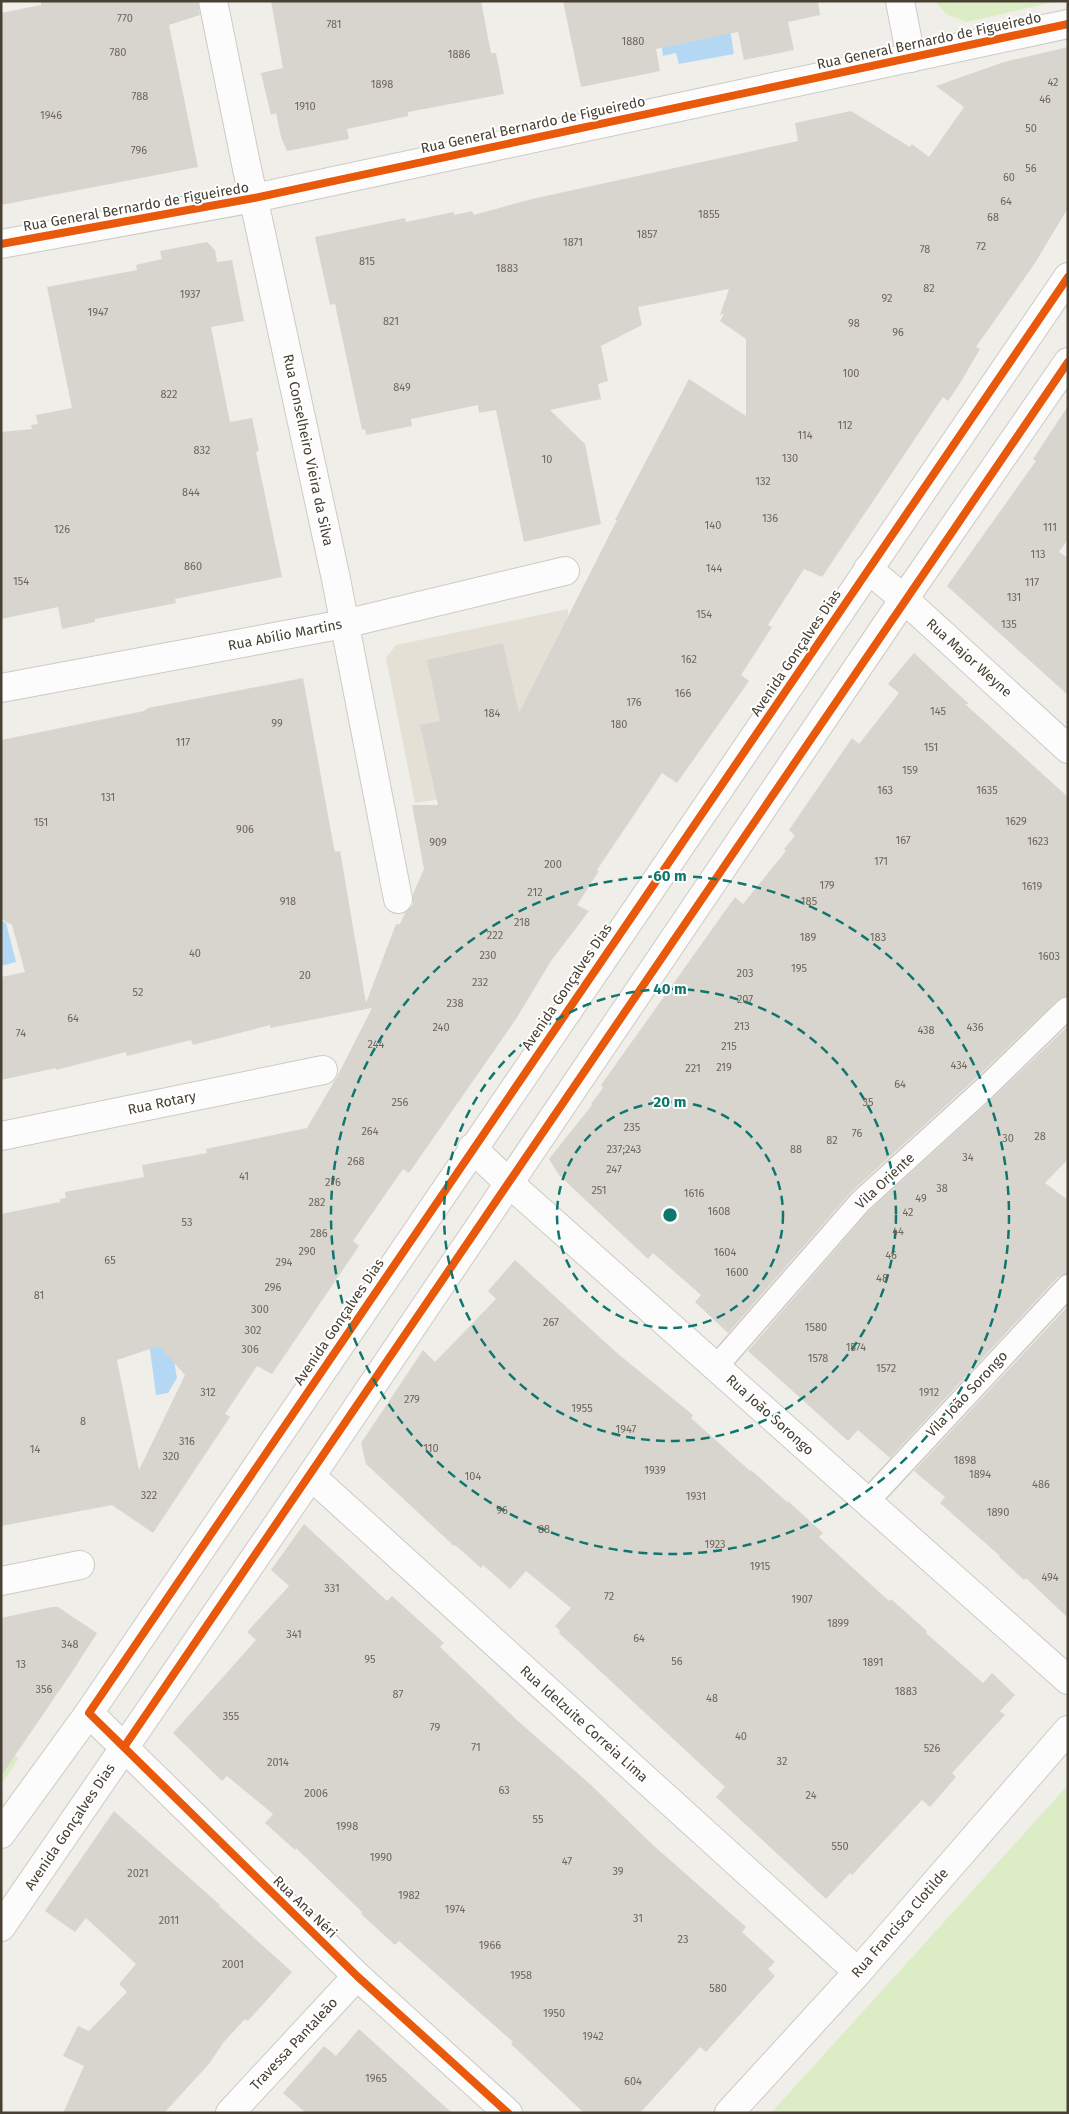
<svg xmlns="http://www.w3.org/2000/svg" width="1069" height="2114" font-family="'Fira Sans',sans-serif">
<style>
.residential{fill:#e5e0d5}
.green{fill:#dcedc5}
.water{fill:#b4d8f3}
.building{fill:#d8d5cf;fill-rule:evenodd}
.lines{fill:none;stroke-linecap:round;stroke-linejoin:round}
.service-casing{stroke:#cdcac4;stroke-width:25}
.minor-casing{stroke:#cdcac4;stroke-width:30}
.tertiary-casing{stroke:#cdcac4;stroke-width:30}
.service{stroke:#fdfcfc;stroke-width:22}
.minor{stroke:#fdfcfc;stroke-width:28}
.tertiary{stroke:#fdfcfc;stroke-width:28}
.cycleway-casing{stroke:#fff;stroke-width:11}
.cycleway{stroke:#e8590c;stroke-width:8}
.ring{fill:none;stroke:#0f766e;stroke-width:2.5;stroke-dasharray:9 6}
.labels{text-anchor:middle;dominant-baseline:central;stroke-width:4;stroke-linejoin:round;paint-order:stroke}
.number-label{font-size:11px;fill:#6d675c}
.street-label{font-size:14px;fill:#474033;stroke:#fff}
.centre{fill:#0f766e;stroke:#fff;stroke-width:2.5}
.ring-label{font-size:15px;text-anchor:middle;font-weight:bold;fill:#0f766e;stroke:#fff;stroke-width:4;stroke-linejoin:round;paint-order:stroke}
</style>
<rect width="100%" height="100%" fill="#f0eee8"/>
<polygon class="residential" points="568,609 564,674 487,792 415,803 386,658 396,645"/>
<g class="green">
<polygon points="935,1 1058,1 967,22 946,14"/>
<polygon points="1,1751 19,1758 1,1785"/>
<polygon points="1068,1785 1068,2113 771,2113"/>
</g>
<g class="water">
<polygon points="729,23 734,54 679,64 676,53 663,56 660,36"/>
<polygon points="1,920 6,923 16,962 1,966"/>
<polygon points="170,1339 177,1378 168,1393 156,1395 149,1342"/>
</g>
<g class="building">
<polygon points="41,1 198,1 200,15 169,25 198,167 1,205 1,13 41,5"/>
<polygon points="271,1 481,1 491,53 496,53 504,94 408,112 408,116 347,129 349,139 287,151 281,137 276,113 271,115 261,73 283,68"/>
<polygon points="563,1 818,1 820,15 788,22 794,50 744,60 738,32 656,49 660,71 581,87"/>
<path d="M1068,47V208L1035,263L976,347L980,349L959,385L948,401L943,397L822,577L804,569L768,625L772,627L741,675L749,681L677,783L662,773L597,870L599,871L577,905L589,911L551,961L516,1019L409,1173L403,1169L353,1241L359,1246L272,1374L257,1366L225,1414L230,1417L153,1533L112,1505L1,1526V1214L60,1202V1199L66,1198L65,1192L144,1177L142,1165L207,1153L206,1149L307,1128L338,1075L372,1008L270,1028V1025L193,1045L191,1040L127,1056L126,1052L56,1070V1068L1,1080V977L25,972L12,925L1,919V740L144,711L148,708L303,678L334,848L335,852L340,851L366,1003L396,924H400L405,913L413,905V894L424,869L412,805H438L420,725L440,721L427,660L503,643L519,713L617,520H615L689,379L746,416V339L720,321L724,314L720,315L729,289L638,307L642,325L601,346L608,381L598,384L601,399L550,410L585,444L601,524L524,542L496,410L479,413L478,405L411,419L412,426L366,435L365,429L362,430L335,304L330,305L315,237L405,218L406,222L454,212V215L472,211L474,215L532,199L798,141L795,123L851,111L910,147L912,144L929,157L964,107L936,86L1004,62ZM159,1346L185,1375L139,1470L117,1360Z"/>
<polygon points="207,242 215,250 217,262 232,260 244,321 211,327 230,422 252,418 259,451 256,452 282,577 175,599 176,603 95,619 95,622 62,629 58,607 1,619 1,432 32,429 31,425 38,424 36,415 72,408 47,287 137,270 136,265 162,259 160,251"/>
<polygon points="1068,406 1068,539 1059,552 1068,558 1068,695 947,586 1036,461 1033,459"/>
<polygon points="914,653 969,704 965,704 1068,797 1068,997 1057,1000 975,1079 851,1192 728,1333 695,1302 701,1295 653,1253 648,1259 559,1175 549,1159 592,1105 591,1104 603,1088 601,1085 735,897 743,904 786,851 784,849 795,836 789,830 852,738 859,744 899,693 888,684"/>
<polygon points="1068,1026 1068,1159 1045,1183 1068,1200 1068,1273 1058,1277 890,1458 858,1430 848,1441 748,1351 869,1211 993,1098"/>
<polygon points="515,1260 617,1353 693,1415 691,1418 750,1471 751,1470 787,1502 788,1501 823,1533 819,1537 889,1601 891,1599 927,1631 926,1633 983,1683 992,1673 1015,1695 1000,1711 1005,1715 952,1773 956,1777 930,1807 922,1800 852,1875 850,1873 826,1899 716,1797 725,1787 559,1633 560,1631 555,1626 571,1608 526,1571 510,1589 483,1565 481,1568 455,1545 454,1546 366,1464 361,1443 423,1350 435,1362 496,1299 488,1291"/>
<polygon points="1068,1306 1068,1618 1026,1578 1024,1580 999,1557 1000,1556 940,1503 945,1497 914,1471"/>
<polygon points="304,1524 387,1601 392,1596 444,1643 440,1647 518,1721 591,1785 653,1845 746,1927 742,1932 775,1962 768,1969 775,1976 706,2052 700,2047 640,2113 584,2113 511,2044 513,2042 399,1941 395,1945 361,1914 362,1912 296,1848 295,1850 265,1823 273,1814 227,1776 222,1781 173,1733 256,1640 247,1632 289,1586 271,1570"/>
<polygon points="52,1607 58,1607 97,1633 72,1672 1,1776 1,1618"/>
<polygon points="114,1811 220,1905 219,1906 292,1972 248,2021 245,2019 223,2043 209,2064 164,2113 63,2113 84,2066 63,2056 78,2026 89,2031 127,1992 119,1984 136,1964 86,1918 75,1932 45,1911"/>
<polygon points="359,2029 452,2113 306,2113 283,2093 324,2046 336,2056"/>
</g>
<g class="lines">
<defs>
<g id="service">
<polyline points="716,1367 860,1202 984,1089 1066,1009 1068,1010"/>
<polyline points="867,1502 1068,1286"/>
</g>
<g id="minor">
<polyline points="213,1 246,164 336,579 398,899"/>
<polyline points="900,1 911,58"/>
<polyline points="868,569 904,599 1068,749"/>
<polyline points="1,688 344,624 565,571"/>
<polyline points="1,1136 323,1070"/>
<polyline points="472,1148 510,1184 1068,1680"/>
<polyline points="311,1476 858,1972"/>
<polyline points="1,1581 80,1565"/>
<polyline points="89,1713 357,1976 508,2113"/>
<polyline points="1,1834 89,1713 1068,277"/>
<polyline points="1,1927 311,1476 904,599 1068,362"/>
<polyline points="230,2113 357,1976"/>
</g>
<g id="tertiary">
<polyline points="1,244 254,198 1068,24"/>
<polyline points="729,2113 858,1972 1068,1730"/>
</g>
</defs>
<use href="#service" class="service-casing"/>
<use href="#minor" class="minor-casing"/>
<use href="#tertiary" class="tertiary-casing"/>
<use href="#service" class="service"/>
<use href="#minor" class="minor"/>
<use href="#tertiary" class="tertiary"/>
<defs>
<g id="cycleway">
<polyline points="1,244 254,198 1068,24"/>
<path d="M124,1747C441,1287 751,822 1068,362"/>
<polyline points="508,2113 357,1976 89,1713 1068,277"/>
</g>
</defs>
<use href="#cycleway" class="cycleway-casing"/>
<use href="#cycleway" class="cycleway"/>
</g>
<g class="ring">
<circle cx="670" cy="1215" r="113"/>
<circle cx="670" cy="1215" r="226"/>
<circle cx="670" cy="1215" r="339"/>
</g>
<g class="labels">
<g class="number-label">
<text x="125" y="18">770</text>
<text x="334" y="24">781</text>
<text x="633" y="41">1880</text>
<text x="118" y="52">780</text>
<text x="459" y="54">1886</text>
<text x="1053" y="82">42</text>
<text x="382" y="84">1898</text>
<text x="140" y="96">788</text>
<text x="1045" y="99">46</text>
<text x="305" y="106">1910</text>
<text x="51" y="115">1946</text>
<text x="1031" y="128">50</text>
<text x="139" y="150">796</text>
<text x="1031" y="168">56</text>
<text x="1009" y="177">60</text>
<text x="1006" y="201">64</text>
<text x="709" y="214">1855</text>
<text x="993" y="217">68</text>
<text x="647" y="234">1857</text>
<text x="573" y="242">1871</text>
<text x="981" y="246">72</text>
<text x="925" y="249">78</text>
<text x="367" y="261">815</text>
<text x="507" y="268">1883</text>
<text x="929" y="288">82</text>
<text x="190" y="294">1937</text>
<text x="887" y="298">92</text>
<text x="98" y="312">1947</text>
<text x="391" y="321">821</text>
<text x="854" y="323">98</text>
<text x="898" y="332">96</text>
<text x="851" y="373">100</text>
<text x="402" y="387">849</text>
<text x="169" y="394">822</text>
<text x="845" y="425">112</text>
<text x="805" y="435">114</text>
<text x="202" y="450">832</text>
<text x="790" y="458">130</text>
<text x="547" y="459">10</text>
<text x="763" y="481">132</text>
<text x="191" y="492">844</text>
<text x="770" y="518">136</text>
<text x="713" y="525">140</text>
<text x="1050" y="527">111</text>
<text x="62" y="529">126</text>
<text x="1038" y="554">113</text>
<text x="193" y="566">860</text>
<text x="714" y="568">144</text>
<text x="21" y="581">154</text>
<text x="1032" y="582">117</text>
<text x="1014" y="597">131</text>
<text x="704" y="614">154</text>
<text x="1009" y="624">135</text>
<text x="689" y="659">162</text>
<text x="683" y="693">166</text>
<text x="634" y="702">176</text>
<text x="938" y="711">145</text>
<text x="492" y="713">184</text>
<text x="277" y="723">99</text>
<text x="619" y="724">180</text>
<text x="183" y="742">117</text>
<text x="931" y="747">151</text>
<text x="910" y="770">159</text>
<text x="885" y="790">163</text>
<text x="987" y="790">1635</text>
<text x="108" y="797">131</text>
<text x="1016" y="821">1629</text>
<text x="41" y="822">151</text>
<text x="245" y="829">906</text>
<text x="903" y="840">167</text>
<text x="1038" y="841">1623</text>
<text x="438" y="842">909</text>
<text x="881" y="861">171</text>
<text x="553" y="864">200</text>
<text x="827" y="885">179</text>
<text x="1032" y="886">1619</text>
<text x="535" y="892">212</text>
<text x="288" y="901">918</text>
<text x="809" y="901">185</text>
<text x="522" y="922">218</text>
<text x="495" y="935">222</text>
<text x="808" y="937">189</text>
<text x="878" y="937">183</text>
<text x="195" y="953">40</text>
<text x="488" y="955">230</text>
<text x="1049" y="956">1603</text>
<text x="799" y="968">195</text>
<text x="745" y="973">203</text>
<text x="305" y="975">20</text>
<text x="480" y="982">232</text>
<text x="138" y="992">52</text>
<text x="745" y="999">207</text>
<text x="455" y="1003">238</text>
<text x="73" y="1018">64</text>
<text x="742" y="1026">213</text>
<text x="441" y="1027">240</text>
<text x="975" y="1027">436</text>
<text x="926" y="1030">438</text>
<text x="21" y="1033">74</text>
<text x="376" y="1044">244</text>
<text x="729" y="1046">215</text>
<text x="959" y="1065">434</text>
<text x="724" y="1067">219</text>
<text x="693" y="1068">221</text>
<text x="900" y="1084">64</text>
<text x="400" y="1102">256</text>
<text x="868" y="1102">35</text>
<text x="632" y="1127">235</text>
<text x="370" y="1131">264</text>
<text x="857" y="1133">76</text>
<text x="1040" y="1136">28</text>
<text x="1008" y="1138">30</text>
<text x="832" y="1140">82</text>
<text x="624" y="1149">237;243</text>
<text x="796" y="1149">88</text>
<text x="968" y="1157">34</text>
<text x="356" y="1161">268</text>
<text x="614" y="1169">247</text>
<text x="244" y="1176">41</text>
<text x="333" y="1182">276</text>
<text x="942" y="1188">38</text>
<text x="599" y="1190">251</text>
<text x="694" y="1193">1616</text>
<text x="921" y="1198">49</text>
<text x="317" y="1202">282</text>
<text x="719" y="1211">1608</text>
<text x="908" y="1212">42</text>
<text x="187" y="1222">53</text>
<text x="898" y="1231">44</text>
<text x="319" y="1233">286</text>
<text x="307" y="1251">290</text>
<text x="725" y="1252">1604</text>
<text x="891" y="1255">46</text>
<text x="110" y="1260">65</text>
<text x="284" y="1262">294</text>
<text x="737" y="1272">1600</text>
<text x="882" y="1278">48</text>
<text x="273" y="1287">296</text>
<text x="39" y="1295">81</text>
<text x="260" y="1309">300</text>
<text x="551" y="1322">267</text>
<text x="816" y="1327">1580</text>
<text x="253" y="1330">302</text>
<text x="856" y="1347">1574</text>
<text x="250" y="1349">306</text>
<text x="818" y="1358">1578</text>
<text x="886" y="1368">1572</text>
<text x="208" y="1392">312</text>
<text x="929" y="1392">1912</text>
<text x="412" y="1399">279</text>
<text x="582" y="1408">1955</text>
<text x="83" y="1421">8</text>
<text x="626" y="1429">1947</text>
<text x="187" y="1441">316</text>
<text x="431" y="1448">110</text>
<text x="35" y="1449">14</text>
<text x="171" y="1456">320</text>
<text x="965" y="1460">1898</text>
<text x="655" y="1470">1939</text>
<text x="980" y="1474">1894</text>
<text x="473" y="1476">104</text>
<text x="1041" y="1484">486</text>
<text x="149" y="1495">322</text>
<text x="696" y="1496">1931</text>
<text x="502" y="1510">96</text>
<text x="998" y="1512">1890</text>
<text x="544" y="1529">88</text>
<text x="715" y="1544">1923</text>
<text x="760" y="1566">1915</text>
<text x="1050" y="1577">494</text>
<text x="332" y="1588">331</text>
<text x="609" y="1596">72</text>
<text x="802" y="1599">1907</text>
<text x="838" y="1623">1899</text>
<text x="294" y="1634">341</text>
<text x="639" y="1638">64</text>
<text x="70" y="1644">348</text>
<text x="370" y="1659">95</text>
<text x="677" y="1661">56</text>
<text x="873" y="1662">1891</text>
<text x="21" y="1664">13</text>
<text x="44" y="1689">356</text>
<text x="906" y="1691">1883</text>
<text x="398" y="1694">87</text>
<text x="712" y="1698">48</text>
<text x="231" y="1716">355</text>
<text x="435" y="1727">79</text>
<text x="741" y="1736">40</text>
<text x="476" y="1747">71</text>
<text x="932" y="1748">526</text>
<text x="782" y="1761">32</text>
<text x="278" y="1762">2014</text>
<text x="504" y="1790">63</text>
<text x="316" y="1793">2006</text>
<text x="811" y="1795">24</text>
<text x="538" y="1819">55</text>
<text x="347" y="1826">1998</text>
<text x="840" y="1846">550</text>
<text x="381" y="1857">1990</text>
<text x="567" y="1861">47</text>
<text x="618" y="1871">39</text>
<text x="138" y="1873">2021</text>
<text x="409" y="1895">1982</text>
<text x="455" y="1909">1974</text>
<text x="638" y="1918">31</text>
<text x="169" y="1920">2011</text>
<text x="683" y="1939">23</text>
<text x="490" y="1945">1966</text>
<text x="233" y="1964">2001</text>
<text x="521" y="1975">1958</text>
<text x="718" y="1988">580</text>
<text x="554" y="2013">1950</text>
<text x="593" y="2036">1942</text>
<text x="376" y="2078">1965</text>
<text x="633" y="2081">604</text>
</g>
<g class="street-label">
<text transform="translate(929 41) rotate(-12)">Rua General Bernardo de Figueiredo</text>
<text transform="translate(533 125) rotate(-12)">Rua General Bernardo de Figueiredo</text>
<text transform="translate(136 207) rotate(-10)">Rua General Bernardo de Figueiredo</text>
<text transform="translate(308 450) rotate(78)">Rua Conselheiro Vieira da Silva</text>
<text transform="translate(285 635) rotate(-11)">Rua Abílio Martins</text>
<text transform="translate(796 653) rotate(-56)">Avenida Gonçalves Dias</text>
<text transform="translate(969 658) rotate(42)">Rua Major Weyne</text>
<text transform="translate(567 987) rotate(-56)">Avenida Gonçalves Dias</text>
<text transform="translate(162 1103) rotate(-12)">Rua Rotary</text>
<text transform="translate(885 1181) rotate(-43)">Vila Oriente</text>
<text transform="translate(339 1322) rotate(-56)">Avenida Gonçalves Dias</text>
<text transform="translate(967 1394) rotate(-47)">Vila João Sorongo</text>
<text transform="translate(770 1415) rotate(42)">Rua João Sorongo</text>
<text transform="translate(584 1724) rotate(42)">Rua Idelzuite Correia Lima</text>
<text transform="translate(70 1827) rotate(-56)">Avenida Gonçalves Dias</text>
<text transform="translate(305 1907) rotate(44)">Rua Ana Néri</text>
<text transform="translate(900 1923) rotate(-49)">Rua Francisca Clotilde</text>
<text transform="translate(294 2044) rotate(-47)">Travessa Pantaleão</text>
</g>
</g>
<circle cx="670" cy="1215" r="8" class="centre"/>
<g class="ring-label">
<text x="670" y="881">60 m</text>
<text x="670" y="994">40 m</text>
<text x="670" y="1107">20 m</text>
</g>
<rect width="1069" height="2114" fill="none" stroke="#474033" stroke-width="5"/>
</svg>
